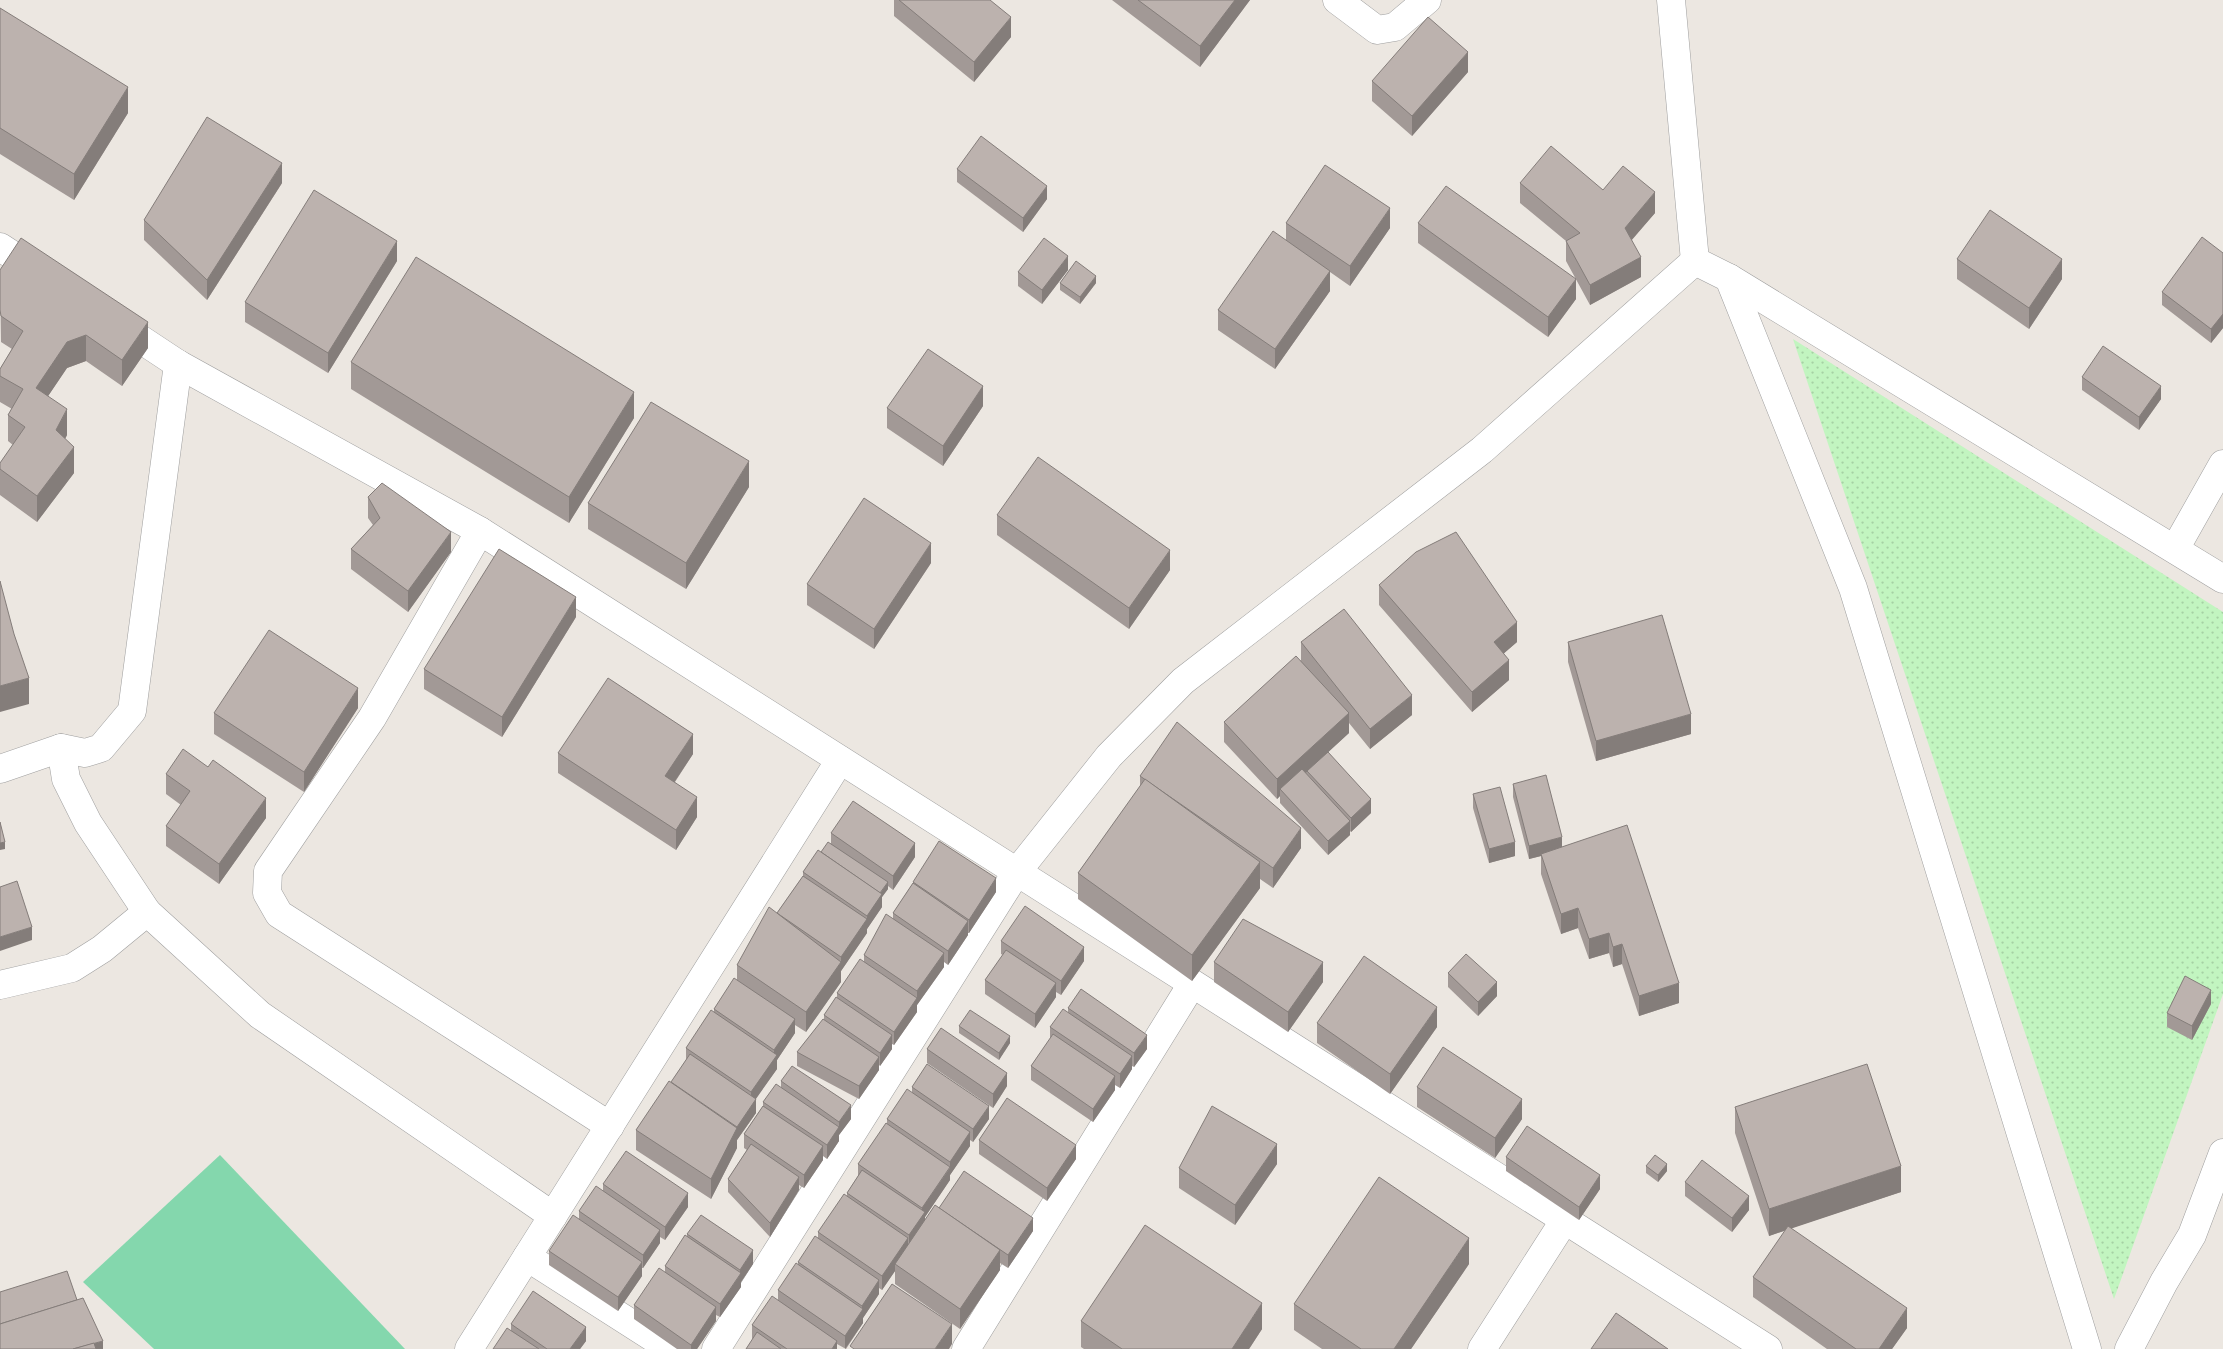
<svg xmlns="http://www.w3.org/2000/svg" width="2223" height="1349" font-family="Overpass,sans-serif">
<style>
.park{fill:url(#park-dots)}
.pitch{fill:#84d7ad}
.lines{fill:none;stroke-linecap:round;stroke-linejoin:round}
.minor-casing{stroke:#9f9f9f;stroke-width:29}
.minor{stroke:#fff;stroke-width:28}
.wall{fill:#a29996}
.shaded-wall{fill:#847d7a}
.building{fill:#bcb2ae;stroke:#847d7a}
</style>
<defs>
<pattern id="park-dots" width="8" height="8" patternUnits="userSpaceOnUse" patternTransform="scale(1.25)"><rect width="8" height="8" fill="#c2f5c0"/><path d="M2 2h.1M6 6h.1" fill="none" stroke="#a6d1a4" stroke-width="1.8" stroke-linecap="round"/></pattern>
</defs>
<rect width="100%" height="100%" fill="#ece7e1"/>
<polygon class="park" points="1793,339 2223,612 2223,994 2114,1299"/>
<polygon class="pitch" points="220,1155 405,1349 154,1349 83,1282"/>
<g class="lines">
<defs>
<g id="minor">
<polyline points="1337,0 1377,30 1395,27 1427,0"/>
<polyline points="1671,0 1695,261 1729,278 1853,588 2087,1349"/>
<polyline points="0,247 43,275"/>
<polyline points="1729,278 2223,579"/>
<polyline points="116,323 178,364 480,531 1768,1349"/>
<polyline points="480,531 372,718 268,871 267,893 279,914 610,1126"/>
<polyline points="2175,549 2223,464"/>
<polyline points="61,748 66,779 88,823 147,912"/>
<polyline points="0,769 61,748 85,753 101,748 132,711 178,364"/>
<polyline points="0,985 72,968 102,949 147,912 260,1015 553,1216"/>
<polyline points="527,1257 671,1349"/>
<polyline points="469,1349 840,760"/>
<polyline points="716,1349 1016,873 1109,756 1183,681 1482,450 1695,261"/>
<polyline points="966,1349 1192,984"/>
<polyline points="1482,1349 1564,1221"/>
<polyline points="2129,1349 2164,1282 2192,1235 2223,1153"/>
</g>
</defs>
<use href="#minor" class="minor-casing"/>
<use href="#minor" class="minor"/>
</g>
<g class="wall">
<polygon points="894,0 990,0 1011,37 974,82 894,16"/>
<polygon points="1112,0 1250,0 1200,67"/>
<polygon points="0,8 128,113 74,200 0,154"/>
<polygon points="1468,72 1412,136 1372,101 1372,81"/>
<polygon points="957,169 1047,199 1023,232 957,182"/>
<polygon points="282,183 207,300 144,240 144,220"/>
<polygon points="1520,183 1603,190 1655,213 1631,240 1641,277 1590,305 1566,261 1566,241 1520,203"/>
<polygon points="1286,223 1390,228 1350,286 1330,272 1330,291 1275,369 1218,330 1218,310 1286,240"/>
<polygon points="1418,223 1576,299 1548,337 1418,243"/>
<polygon points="2223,253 2223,328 2211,343 2162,305 2162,292"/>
<polygon points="1957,259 2062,279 2029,329 1957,279"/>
<polygon points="397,261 328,373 245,322 245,302"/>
<polygon points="0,270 148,348 122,386 86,361 67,368 48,396 67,435 65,439 74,473 37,522 0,495 0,463 13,445 8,441 8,415 12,409 0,402 0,369 12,349 1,342"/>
<polygon points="1068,270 1042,304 1018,286 1018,272"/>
<polygon points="1060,283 1096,283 1080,304 1060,290"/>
<polygon points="351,362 634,418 569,523 351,389"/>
<polygon points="2082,377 2161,399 2139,430 2082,390"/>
<polygon points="983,406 943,466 887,428 887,408"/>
<polygon points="749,487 686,589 588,529 588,503"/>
<polygon points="368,497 451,552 408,612 351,569 351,549 373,525 368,518"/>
<polygon points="997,515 1170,570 1129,629 997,535"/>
<polygon points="931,563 874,649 807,605 807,584"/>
<polygon points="1379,585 1517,642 1504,653 1509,680 1472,712 1379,605"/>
<polygon points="576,617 502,737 424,689 424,669"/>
<polygon points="1301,642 1412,715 1370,749 1349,723 1349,733 1328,752 1371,813 1351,832 1350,831 1350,835 1328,855 1280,803 1280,796 1277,799 1224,742 1224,722 1301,660"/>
<polygon points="1568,642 1691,734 1596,761 1568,662"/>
<polygon points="358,708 304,792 214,734 214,713"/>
<polygon points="558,753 693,754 675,782 697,817 676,850 558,773"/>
<polygon points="166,774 266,818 219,884 166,846 166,826 181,805 166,794"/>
<polygon points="1140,776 1301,848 1273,888 1260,879 1260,888 1192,981 1078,899 1078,873 1140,787"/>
<polygon points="1513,784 1562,847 1679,1003 1639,1016 1622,964 1613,967 1609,953 1589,959 1578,928 1561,934 1541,874 1541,856 1529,859 1513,797"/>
<polygon points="1473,794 1515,856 1489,863 1473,808"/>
<polygon points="831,833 915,857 893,890 888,886 888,889 882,897 882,907 867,929 867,933 841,971 841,970 841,982 806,1032 795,1025 795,1033 777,1060 777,1069 755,1099 756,1113 737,1140 737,1148 711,1199 636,1150 636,1130 671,1083 686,1060 686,1048 714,1012 714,1009 737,980 737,965 777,913 803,876 803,872 821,852 831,843"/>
<polygon points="913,882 996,892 969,933 968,933 968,935 948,965 944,962 944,967 917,1005 917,1012 894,1045 892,1044 892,1049 880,1066 879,1065 879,1070 859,1099 797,1066 797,1052 824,1019 824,1015 837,998 837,993 864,962 864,955 893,919 893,913 913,883"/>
<polygon points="1001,941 1084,961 1061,995 1056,992 1056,997 1035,1028 985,994 985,980 1003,955 1001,954"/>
<polygon points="1214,962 1323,982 1288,1032 1214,982"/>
<polygon points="1448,973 1497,996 1478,1016 1448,987"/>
<polygon points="2211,1004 2192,1040 2167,1027 2167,1013"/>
<polygon points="1068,1008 1147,1049 1134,1067 1132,1066 1132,1069 1120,1088 1115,1085 1115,1090 1093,1122 1031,1080 1031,1066 1050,1039 1050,1027 1068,1012"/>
<polygon points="1317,1023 1437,1027 1390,1094 1317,1043"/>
<polygon points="959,1026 1010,1043 999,1060 959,1033"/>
<polygon points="927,1049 1007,1086 993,1108 927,1063"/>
<polygon points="781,1081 851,1119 839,1135 839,1141 827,1159 823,1156 823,1160 804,1188 799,1185 799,1190 770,1237 728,1192 728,1179 747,1150 744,1148 744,1134 763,1106 763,1102 781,1088"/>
<polygon points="912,1087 989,1119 973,1142 970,1140 970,1146 950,1175 950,1180 925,1217 925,1220 939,1208 1033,1231 1008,1268 1000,1263 1000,1270 960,1329 895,1284 895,1271 882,1290 879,1288 879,1294 863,1318 863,1323 846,1349 837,1344 837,1349 746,1349 753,1339 752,1339 752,1325 778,1300 778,1290 798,1265 798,1262 818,1238 818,1232 847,1196 847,1193 858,1176 858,1164 887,1123 887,1119 912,1093"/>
<polygon points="1417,1087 1522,1119 1495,1158 1417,1107"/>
<polygon points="1735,1107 1901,1192 1791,1228 1907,1328 1892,1349 1827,1349 1753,1297 1753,1277 1786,1230 1769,1236 1735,1133"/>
<polygon points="979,1140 1076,1159 1047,1201 979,1154"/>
<polygon points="1506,1157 1600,1189 1579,1220 1506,1171"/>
<polygon points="1277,1164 1235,1225 1179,1188 1179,1168"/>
<polygon points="1646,1166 1667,1171 1658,1182 1646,1173"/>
<polygon points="1685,1182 1749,1210 1732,1232 1685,1196"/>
<polygon points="603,1184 688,1207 665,1240 660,1237 660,1243 643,1268 642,1268 642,1276 618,1311 549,1265 549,1251 579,1219 579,1211 603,1191"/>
<polygon points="687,1234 753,1264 741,1282 741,1287 720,1317 716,1315 716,1321 697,1349 677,1349 634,1319 634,1305 665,1272 665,1266 687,1237"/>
<polygon points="1469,1264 1411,1349 1322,1349 1294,1330 1294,1304"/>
<polygon points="1081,1321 1262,1329 1249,1349 1084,1349 1081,1347"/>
<polygon points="511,1324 586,1341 580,1349 493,1349 511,1330"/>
</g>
<g class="shaded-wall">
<polygon points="1235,0 1250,0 1200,67 1200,46"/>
<polygon points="1011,17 1011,37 974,82 974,62"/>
<polygon points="1468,52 1468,72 1412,136 1412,116"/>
<polygon points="128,87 128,113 74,200 74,174"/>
<polygon points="282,163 282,183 207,300 207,280"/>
<polygon points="1047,186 1047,199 1023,232 1023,218"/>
<polygon points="1655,192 1655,213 1625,248 1625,228"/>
<polygon points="1390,208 1390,228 1350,286 1350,266"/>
<polygon points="397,241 397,261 328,373 328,353"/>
<polygon points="1068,256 1068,270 1042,304 1042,290"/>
<polygon points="1641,257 1641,277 1590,305 1590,285"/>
<polygon points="2062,259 2062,279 2029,329 2029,308"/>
<polygon points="1330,271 1330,291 1275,369 1275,349"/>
<polygon points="1096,276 1096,283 1080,304 1080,297"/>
<polygon points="1576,279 1576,299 1548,337 1548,317"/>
<polygon points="2223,314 2223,328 2211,343 2211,329"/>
<polygon points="148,322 148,348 122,386 122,360"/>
<polygon points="86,335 86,361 67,368 36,414 36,388 67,342"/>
<polygon points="983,386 983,406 943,466 943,446"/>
<polygon points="2161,386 2161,399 2139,430 2139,417"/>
<polygon points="634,392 634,418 569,523 569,497"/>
<polygon points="67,409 67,435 56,456 56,430"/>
<polygon points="74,447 74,473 37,522 37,496"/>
<polygon points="749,461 749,487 686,589 686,563"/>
<polygon points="451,532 451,552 408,612 408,591"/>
<polygon points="931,543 931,563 874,649 874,629"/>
<polygon points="1170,550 1170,570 1129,629 1129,608"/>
<polygon points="576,597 576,617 502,737 502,717"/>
<polygon points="1517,622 1517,642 1494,662 1494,642"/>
<polygon points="1509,660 1509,680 1472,712 1472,692"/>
<polygon points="29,678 29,704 0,712 0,686"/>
<polygon points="358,688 358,708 304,792 304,772"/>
<polygon points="1412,695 1412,715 1370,749 1370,729"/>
<polygon points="1349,713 1349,733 1284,793 1280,789 1280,796 1277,799 1277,779"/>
<polygon points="1691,714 1691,734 1596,761 1596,741"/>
<polygon points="693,734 693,754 665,796 665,776"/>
<polygon points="697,797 697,817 676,850 676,830"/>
<polygon points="266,798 266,818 219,884 219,864"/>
<polygon points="1371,799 1371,813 1351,832 1351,818"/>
<polygon points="1350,821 1350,835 1328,855 1328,841"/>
<polygon points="1301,828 1301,848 1273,888 1273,868"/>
<polygon points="1562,837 1562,851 1541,854 1541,856 1529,859 1529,846"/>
<polygon points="5,842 5,849 0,850 0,843"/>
<polygon points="1515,842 1515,856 1489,863 1489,849"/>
<polygon points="915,843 915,857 893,890 893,876"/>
<polygon points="1260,862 1260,888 1192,981 1192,955"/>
<polygon points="996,878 996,892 969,933 969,920"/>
<polygon points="888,882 888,889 882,897 882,907 867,929 867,916 880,894"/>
<polygon points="1578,908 1578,928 1561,934 1561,914"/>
<polygon points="867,919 867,933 841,971 841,957"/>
<polygon points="968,921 968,935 948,965 948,951"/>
<polygon points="32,927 32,940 0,951 0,937"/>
<polygon points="1609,933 1609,953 1589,959 1589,939"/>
<polygon points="1622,944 1622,964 1613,967 1613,947"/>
<polygon points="1084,947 1084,961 1061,995 1061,981"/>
<polygon points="944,953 944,967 917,1005 917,991"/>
<polygon points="841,962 841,982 806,1032 806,1012"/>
<polygon points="1323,962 1323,982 1288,1032 1288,1012"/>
<polygon points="1497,982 1497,996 1478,1016 1478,1002"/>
<polygon points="1056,983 1056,997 1035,1028 1035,1014"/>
<polygon points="1679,983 1679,1003 1639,1016 1639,996"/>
<polygon points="2211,990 2211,1004 2192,1040 2192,1026"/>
<polygon points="917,998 917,1012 894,1045 894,1032"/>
<polygon points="1437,1007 1437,1027 1390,1094 1390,1074"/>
<polygon points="795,1019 795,1033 777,1060 777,1069 751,1106 751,1092 774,1058 774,1050"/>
<polygon points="892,1035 892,1049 880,1066 880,1053"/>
<polygon points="1147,1035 1147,1049 1134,1067 1134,1053"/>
<polygon points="1010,1036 1010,1043 999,1060 999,1053"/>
<polygon points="1132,1056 1132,1069 1120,1088 1120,1074"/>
<polygon points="879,1057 879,1070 859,1099 859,1086"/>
<polygon points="1007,1073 1007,1086 993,1108 993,1094"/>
<polygon points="1115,1076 1115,1090 1093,1122 1093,1109"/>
<polygon points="756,1099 756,1113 737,1140 737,1148 711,1199 711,1179 737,1127"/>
<polygon points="1522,1099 1522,1119 1495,1158 1495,1138"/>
<polygon points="851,1105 851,1119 839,1135 839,1122"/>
<polygon points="989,1106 989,1119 973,1142 973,1129"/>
<polygon points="839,1127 839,1141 827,1159 827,1145"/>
<polygon points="970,1132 970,1146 950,1175 950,1180 925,1217 925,1226 909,1249 909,1235 922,1216 922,1208 950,1168 950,1162"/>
<polygon points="1277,1144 1277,1164 1235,1225 1235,1205"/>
<polygon points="1076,1145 1076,1159 1047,1201 1047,1188"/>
<polygon points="823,1146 823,1160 804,1188 804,1175"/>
<polygon points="1667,1164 1667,1171 1658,1182 1658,1175"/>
<polygon points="1901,1166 1901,1192 1769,1236 1769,1209"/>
<polygon points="1600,1175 1600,1189 1579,1220 1579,1207"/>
<polygon points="799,1177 799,1190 770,1237 770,1223"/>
<polygon points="688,1193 688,1207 665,1240 665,1227"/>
<polygon points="1749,1196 1749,1210 1732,1232 1732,1218"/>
<polygon points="1033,1218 1033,1231 1008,1268 1008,1255"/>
<polygon points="660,1230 660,1243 643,1268 643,1255"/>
<polygon points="908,1238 908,1252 895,1264 895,1271 882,1290 882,1276"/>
<polygon points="1469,1238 1469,1264 1411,1349 1394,1349"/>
<polygon points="753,1250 753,1264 741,1282 741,1287 720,1317 720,1304 740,1275 740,1270"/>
<polygon points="1000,1250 1000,1270 960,1329 960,1309"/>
<polygon points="642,1262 642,1276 618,1311 618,1297"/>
<polygon points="879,1280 879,1294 863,1318 863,1323 845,1349 845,1336 862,1311 862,1306"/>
<polygon points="1262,1303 1262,1329 1249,1349 1232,1349"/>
<polygon points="716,1307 716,1321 697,1349 691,1349 691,1345"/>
<polygon points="1907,1308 1907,1328 1892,1349 1879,1349"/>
<polygon points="952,1324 952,1344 949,1349 935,1349"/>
<polygon points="586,1327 586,1341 580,1349 570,1349"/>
<polygon points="103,1341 103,1349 74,1349"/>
<polygon points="837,1341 837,1349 832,1349"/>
</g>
<g class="building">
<polygon points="899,0 990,0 1011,17 974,62"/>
<polygon points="1138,0 1235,0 1200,46"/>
<polygon points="0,8 128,87 74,174 0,128"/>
<polygon points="1428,17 1468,52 1412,116 1372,81"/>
<polygon points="207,117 282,163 207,280 144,220"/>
<polygon points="981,136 1047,186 1023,218 957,169"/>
<polygon points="1551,146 1603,190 1623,166 1655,192 1625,228 1641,257 1590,285 1566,241 1580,233 1520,183"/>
<polygon points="1325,165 1390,208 1350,266 1286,223"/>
<polygon points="1446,186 1576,279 1548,317 1418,223"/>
<polygon points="314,190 397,241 328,353 245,302"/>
<polygon points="1990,210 2062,259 2029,308 1957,259"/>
<polygon points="1273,231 1330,271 1275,349 1218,310"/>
<polygon points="2202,237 2223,253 2223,314 2211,329 2162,292"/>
<polygon points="21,238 148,322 122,360 86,335 67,342 36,388 67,409 56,430 74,447 37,496 0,469 0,463 25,427 8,415 23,389 0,376 0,369 23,331 1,316 0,310 0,270"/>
<polygon points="1044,238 1068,256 1042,290 1018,272"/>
<polygon points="416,257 634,392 569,497 351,362"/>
<polygon points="1076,261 1096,276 1080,297 1060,283"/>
<polygon points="2103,346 2161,386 2139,417 2082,377"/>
<polygon points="928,349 983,386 943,446 887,408"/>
<polygon points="651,402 749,461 686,563 588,503"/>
<polygon points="1038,457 1170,550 1129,608 997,515"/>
<polygon points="382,483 451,532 408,591 351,549 380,518 368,497"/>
<polygon points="864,498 931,543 874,629 807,584"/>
<polygon points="1456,532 1517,622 1494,642 1509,660 1472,692 1379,585 1416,552"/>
<polygon points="499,549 576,597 502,717 424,669"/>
<polygon points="0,581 14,634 29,678 0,686"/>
<polygon points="1344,609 1412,695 1370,729 1301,642"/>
<polygon points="1662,615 1691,714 1596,741 1568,642"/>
<polygon points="269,630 358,688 304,772 214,713"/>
<polygon points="1296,656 1349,713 1277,779 1224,722"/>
<polygon points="608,678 693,734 665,776 697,797 676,830 558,753"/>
<polygon points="1177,722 1301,828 1273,868 1140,776"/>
<polygon points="183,749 208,767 213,760 266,798 219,864 166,826 190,791 166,774"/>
<polygon points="1328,752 1371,799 1351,818 1307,771"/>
<polygon points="1302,769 1350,821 1328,841 1280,789"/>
<polygon points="1546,775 1562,837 1529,846 1513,784"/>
<polygon points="1145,779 1260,862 1192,955 1078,873"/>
<polygon points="1500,787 1515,842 1489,849 1473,794"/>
<polygon points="853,801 915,843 893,876 831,833"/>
<polygon points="0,822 5,842 0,843"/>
<polygon points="1627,825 1679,983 1639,996 1622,944 1613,947 1609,933 1589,939 1578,908 1561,914 1541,854"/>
<polygon points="939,841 996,878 969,920 913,882"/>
<polygon points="828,842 888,882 880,893 821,852"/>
<polygon points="818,850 882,894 867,916 803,872"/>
<polygon points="803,876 867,919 841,957 777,913"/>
<polygon points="17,881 32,927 0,937 0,887"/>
<polygon points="913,883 968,921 948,951 893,913"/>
<polygon points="1025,906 1084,947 1061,981 1001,941"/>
<polygon points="769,907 841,962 806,1012 737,965"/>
<polygon points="886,914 944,953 917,991 864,955"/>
<polygon points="1243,919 1323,962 1288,1012 1214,962"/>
<polygon points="1006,950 1056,983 1035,1014 985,980"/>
<polygon points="1466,954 1497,982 1478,1002 1448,973"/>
<polygon points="1364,956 1437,1007 1390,1074 1317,1023"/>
<polygon points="860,959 917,998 894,1032 837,993"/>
<polygon points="2185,976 2211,990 2192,1026 2167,1013"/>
<polygon points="734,978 795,1019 774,1050 714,1009"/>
<polygon points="1081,989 1147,1035 1134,1053 1068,1008"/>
<polygon points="836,997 892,1035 880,1053 824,1015"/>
<polygon points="1063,1009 1132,1056 1120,1074 1050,1027"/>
<polygon points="711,1010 777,1055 751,1092 686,1048"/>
<polygon points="970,1010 1010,1036 999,1053 959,1026"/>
<polygon points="823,1019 879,1057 859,1086 797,1052"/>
<polygon points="941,1028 1007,1073 993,1094 927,1049"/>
<polygon points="1053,1034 1115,1076 1093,1109 1031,1066"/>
<polygon points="1443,1047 1522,1099 1495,1138 1417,1087"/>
<polygon points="690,1054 756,1099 737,1127 671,1082"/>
<polygon points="927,1064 989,1106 973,1129 912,1087"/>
<polygon points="1867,1064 1901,1166 1769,1209 1735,1107"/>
<polygon points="792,1066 851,1105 839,1122 781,1081"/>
<polygon points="669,1081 737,1128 711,1179 636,1130"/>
<polygon points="776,1084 839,1127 827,1145 763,1102"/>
<polygon points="907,1089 970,1132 950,1162 887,1119"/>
<polygon points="1007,1098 1076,1145 1047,1188 979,1140"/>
<polygon points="763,1106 823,1146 804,1175 744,1134"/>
<polygon points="1212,1106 1277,1144 1235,1205 1179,1168"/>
<polygon points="886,1123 950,1167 922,1208 858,1164"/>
<polygon points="1527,1126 1600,1175 1579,1207 1506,1157"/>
<polygon points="751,1144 799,1177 770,1223 728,1179"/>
<polygon points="626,1151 688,1193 665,1227 603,1184"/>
<polygon points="1655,1155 1667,1164 1658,1175 1646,1166"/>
<polygon points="1702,1160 1749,1196 1732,1218 1685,1182"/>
<polygon points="862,1170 925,1212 909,1235 847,1193"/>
<polygon points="964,1171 1033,1218 1008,1255 939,1208"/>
<polygon points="1379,1177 1469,1238 1394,1349 1361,1349 1294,1304"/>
<polygon points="596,1186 660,1230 643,1255 579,1211"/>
<polygon points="844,1194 908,1238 882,1276 818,1232"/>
<polygon points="935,1205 1000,1250 960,1309 895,1264"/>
<polygon points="573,1215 642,1262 618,1297 549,1251"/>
<polygon points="701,1215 753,1250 740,1270 687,1234"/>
<polygon points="1145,1225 1262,1303 1232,1349 1122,1349 1081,1321"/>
<polygon points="1788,1226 1907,1308 1879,1349 1856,1349 1753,1277"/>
<polygon points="685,1235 741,1273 720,1304 665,1266"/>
<polygon points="815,1236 879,1280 862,1306 798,1262"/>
<polygon points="796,1263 863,1309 845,1336 778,1290"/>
<polygon points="659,1268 716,1307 691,1345 634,1305"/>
<polygon points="67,1271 77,1300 0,1324 0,1292"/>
<polygon points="892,1284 952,1324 935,1349 854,1349 850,1346"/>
<polygon points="533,1291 586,1327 570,1349 547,1349 511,1324"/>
<polygon points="772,1296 837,1341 832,1349 787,1349 752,1325"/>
<polygon points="83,1298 103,1341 73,1349 0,1349 0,1324"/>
<polygon points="1616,1313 1668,1349 1591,1349"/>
<polygon points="507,1328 539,1349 493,1349"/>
<polygon points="757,1332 781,1349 746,1349"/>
<polygon points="94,1343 96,1349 73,1349"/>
</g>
</svg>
